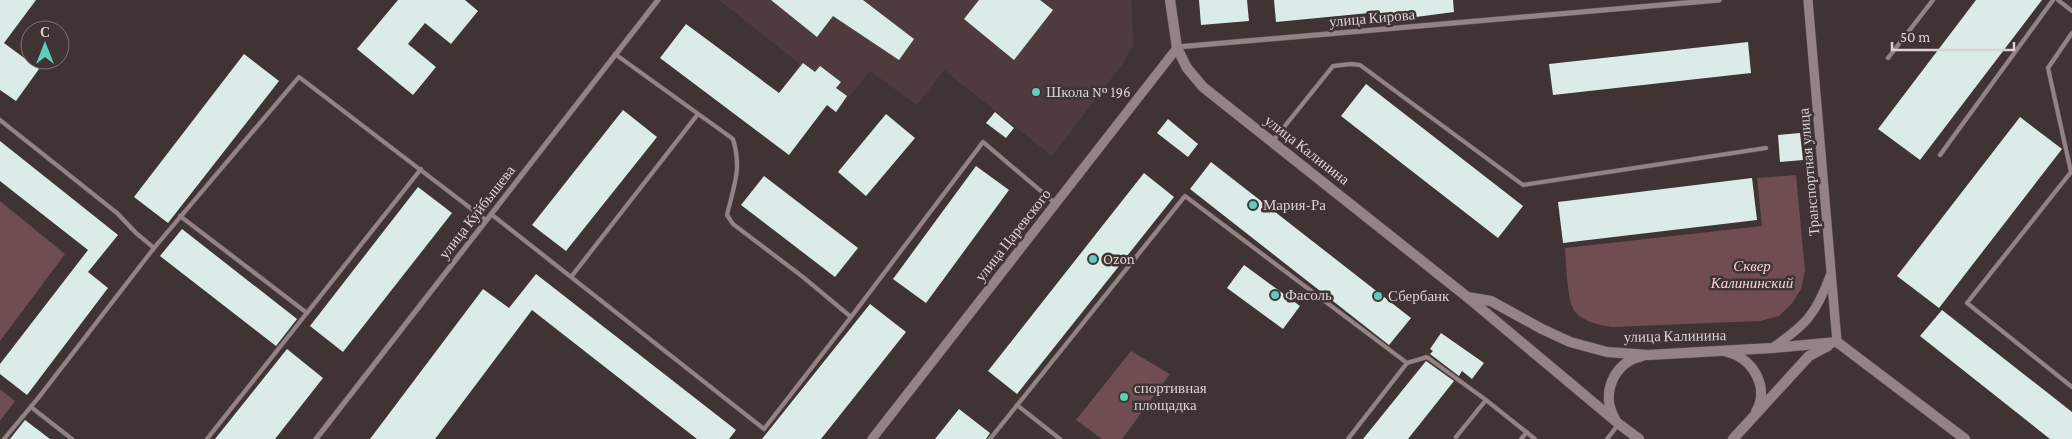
<svg xmlns="http://www.w3.org/2000/svg" width="2072" height="439" font-family="'Crimson Pro',serif">
<style>
.built{fill:#4f3b3d}
.green{fill:#6f4d51}
.building{fill:#dbece8}
.lines{fill:none;stroke-linecap:round;stroke-linejoin:round}
.service-casing{stroke:#5c5153;stroke-width:5}
.minor-casing{stroke:#5c5153;stroke-width:6}
.tertiary-casing{stroke:#5c5153;stroke-width:10}
.secondary-casing{stroke:#5c5153;stroke-width:11}
.service{stroke:#938385;stroke-width:4}
.minor{stroke:#938385;stroke-width:5}
.tertiary{stroke:#938385;stroke-width:9}
.secondary{stroke:#938385;stroke-width:10}
.poi-dot{fill:#5dceb9;stroke:#403334;stroke-width:2}
.labels{text-anchor:middle;dominant-baseline:central;stroke-width:5;stroke-linejoin:round;paint-order:stroke}
.street-label{font-size:15px;fill:#dad2d3;stroke:#403334}
.poi-label{font-size:15px;fill:#dad2d3;stroke:#403334;text-anchor:start}
.park-label{font-size:15px;font-style:italic;fill:#f7d1d5;stroke:#403334}
</style>
<rect width="100%" height="100%" fill="#403334"/>
<polygon class="built" points="719,0 1131,0 1134,45 1121,66 1052,156 944,70 917,105 870,71 836,113 790,78 800,64"/>
<g class="green">
<path d="M1796,175L1805,271L1801,289L1793,302L1779,316L1760,321L1612,327C1599,325 1577,321 1572,306C1567,294 1566,262 1565,248L1762,226L1757,178Z"/>
<polygon points="0,201 65,254 0,341"/>
<polygon points="1131,351 1170,374 1122,439 1102,439 1076,420"/>
<polygon points="0,389 15,401 0,421"/>
</g>
<g class="building">
<polygon points="0,0 36,0 4,43 39,69 16,101 0,90"/>
<polygon points="398,0 465,0 478,11 451,44 425,23 408,44 436,67 413,95 357,49"/>
<polygon points="771,0 863,0 914,39 899,60 833,16 817,37"/>
<polygon points="979,0 1040,0 1053,10 1014,60 964,19"/>
<polygon points="1199,0 1247,0 1249,21 1201,25"/>
<polygon points="1274,0 1453,0 1454,12 1370,23 1369,13 1276,22"/>
<polygon points="1976,0 2042,0 1920,160 1878,129"/>
<polygon points="686,24 779,93 803,63 815,72 820,66 841,82 836,88 847,96 836,112 827,105 789,155 660,58"/>
<polygon points="1748,42 1751,73 1553,95 1549,64"/>
<polygon points="244,54 279,81 168,223 134,197"/>
<polygon points="1366,84 1523,206 1498,238 1341,116"/>
<polygon points="623,110 657,137 566,251 532,225"/>
<polygon points="995,112 1014,128 1006,138 986,123"/>
<polygon points="886,114 915,138 866,196 838,172"/>
<polygon points="2020,117 2062,149 1939,308 1897,276"/>
<polygon points="1168,119 1198,144 1188,157 1157,133"/>
<polygon points="1800,133 1803,160 1780,162 1778,135"/>
<polygon points="0,141 118,235 88,272 108,288 27,395 0,374 0,364 88,250 0,181"/>
<polygon points="1211,162 1411,318 1389,345 1190,189"/>
<polygon points="976,166 1009,190 926,303 893,279"/>
<polygon points="1144,173 1174,197 1017,394 988,371"/>
<polygon points="764,176 858,248 835,277 741,205"/>
<polygon points="1752,178 1757,220 1563,243 1558,202"/>
<polygon points="418,187 452,213 343,352 310,326"/>
<polygon points="182,229 297,319 276,346 160,256"/>
<polygon points="1244,265 1300,306 1283,329 1227,288"/>
<polygon points="536,274 736,430 729,439 697,439 532,310 435,439 370,439 483,289 509,308"/>
<polygon points="870,304 906,332 821,439 762,439"/>
<polygon points="1942,310 2072,412 2072,439 2050,439 1920,336"/>
<polygon points="1441,333 1484,363 1472,379 1462,371 1459,376 1430,354 1433,351 1430,349"/>
<polygon points="287,349 323,378 275,439 215,439"/>
<polygon points="1426,361 1454,381 1408,439 1363,439"/>
<polygon points="959,409 990,433 986,439 935,439"/>
<polygon points="25,420 50,439 10,439"/>
</g>
<g class="lines">
<defs>
<g id="service">
<polyline points="2058,0 2072,11"/>
<polyline points="2072,33 2048,68 2071,172 1967,303 2072,387"/>
<path d="M615,54L733,139C742,169 734,185 727,215L733,224L803,277L851,317L983,142L1055,203"/>
<polyline points="1888,58 1933,0"/>
<polyline points="0,120 117,213 136,233 154,248 39,397 4,439"/>
<polyline points="1272,142 1333,66 1351,64 1360,65 1523,185 1766,148"/>
<polyline points="1940,155 2053,0"/>
<polyline points="491,214 571,277 698,114"/>
<polyline points="180,216 307,313"/>
<polyline points="154,248 299,77 486,220"/>
<polyline points="571,277 764,429 851,317"/>
<polyline points="1486,400 1535,439"/>
<polyline points="1017,405 1060,439"/>
<polyline points="31,407 72,439"/>
<polyline points="207,439 421,169"/>
<polyline points="990,439 1185,196 1407,363 1427,357 1486,400 1456,437"/>
<polyline points="1348,439 1407,363"/>
<polyline points="1521,439 1527,432"/>
<polyline points="1607,439 1618,425"/>
</g>
<g id="minor">
<polyline points="1177,47 1719,0"/>
<polyline points="316,439 658,0"/>
</g>
<g id="tertiary">
<polyline points="1808,0 1837,342"/>
<path d="M1772,348C1806,325 1816,314 1830,276"/>
<polyline points="872,439 1177,48"/>
</g>
<g id="secondary">
<polyline points="1170,0 1177,48 1187,68 1203,87 1466,296 1619,424 1639,439"/>
<polyline points="1467,297 1491,301 1542,329 1570,342 1607,352 1648,355 1772,348 1837,342 1965,439"/>
<path d="M1727,352C1753,358 1770,388 1756,412"/>
<path d="M1615,419C1600,394 1614,362 1642,356"/>
<polyline points="1733,439 1809,356 1828,346"/>
</g>
</defs>
<use href="#service" class="service-casing"/>
<use href="#minor" class="minor-casing"/>
<use href="#tertiary" class="tertiary-casing"/>
<use href="#secondary" class="secondary-casing"/>
<use href="#service" class="service"/>
<use href="#minor" class="minor"/>
<use href="#tertiary" class="tertiary"/>
<use href="#secondary" class="secondary"/>
</g>
<g class="poi-dot">
<circle cx="1036" cy="92" r="5"/>
<circle cx="1253" cy="205" r="5"/>
<circle cx="1093" cy="259" r="5"/>
<circle cx="1275" cy="295" r="5"/>
<circle cx="1378" cy="296" r="5"/>
<circle cx="1124" cy="397" r="5"/>
</g>
<g class="labels">
<g class="street-label">
<text transform="translate(1372 18) rotate(-5)">улица Кирова</text>
<text transform="translate(1307 150) rotate(38)">улица Калинина</text>
<text transform="translate(1809 172) rotate(-95)">Транспортная улица</text>
<text transform="translate(477 212) rotate(-52)">улица Куйбышева</text>
<text transform="translate(1013 235) rotate(-52)">улица Царевского</text>
<text transform="translate(1675 336) rotate(-1)">улица Калинина</text>
</g>
<g class="poi-label">
<text x="1046" y="92">Школа № 196</text>
<text x="1263" y="205">Мария-Ра</text>
<text x="1103" y="259">Ozon</text>
<text x="1285" y="295">Фасоль</text>
<text x="1388" y="296">Сбербанк</text>
<text x="1134" y="388">спортивная<tspan x="1134" dy="17">площадка</tspan></text>
</g>
<g class="park-label">
<text x="1752" y="266">Сквер<tspan x="1752" dy="17">Калининский</tspan></text>
</g>
</g>
<g transform="translate(45 45)"><circle r="24" fill="#403334" stroke="#7e7374"/>
<path d="M0-4L9 19L0 12L-9 19Z" fill="#5dceb9"/>
<text y="-8" font-size="14" font-weight="bold" text-anchor="middle" fill="#dad2d3">С</text>
</g>
<path d="M1892 42v8h122v-8" fill="none" stroke="#dad2d3" stroke-width="2.5"/>
<text x="1900" y="42" font-size="15" fill="#dad2d3" stroke="#403334" stroke-width="4" paint-order="stroke">50 m</text>
</svg>
